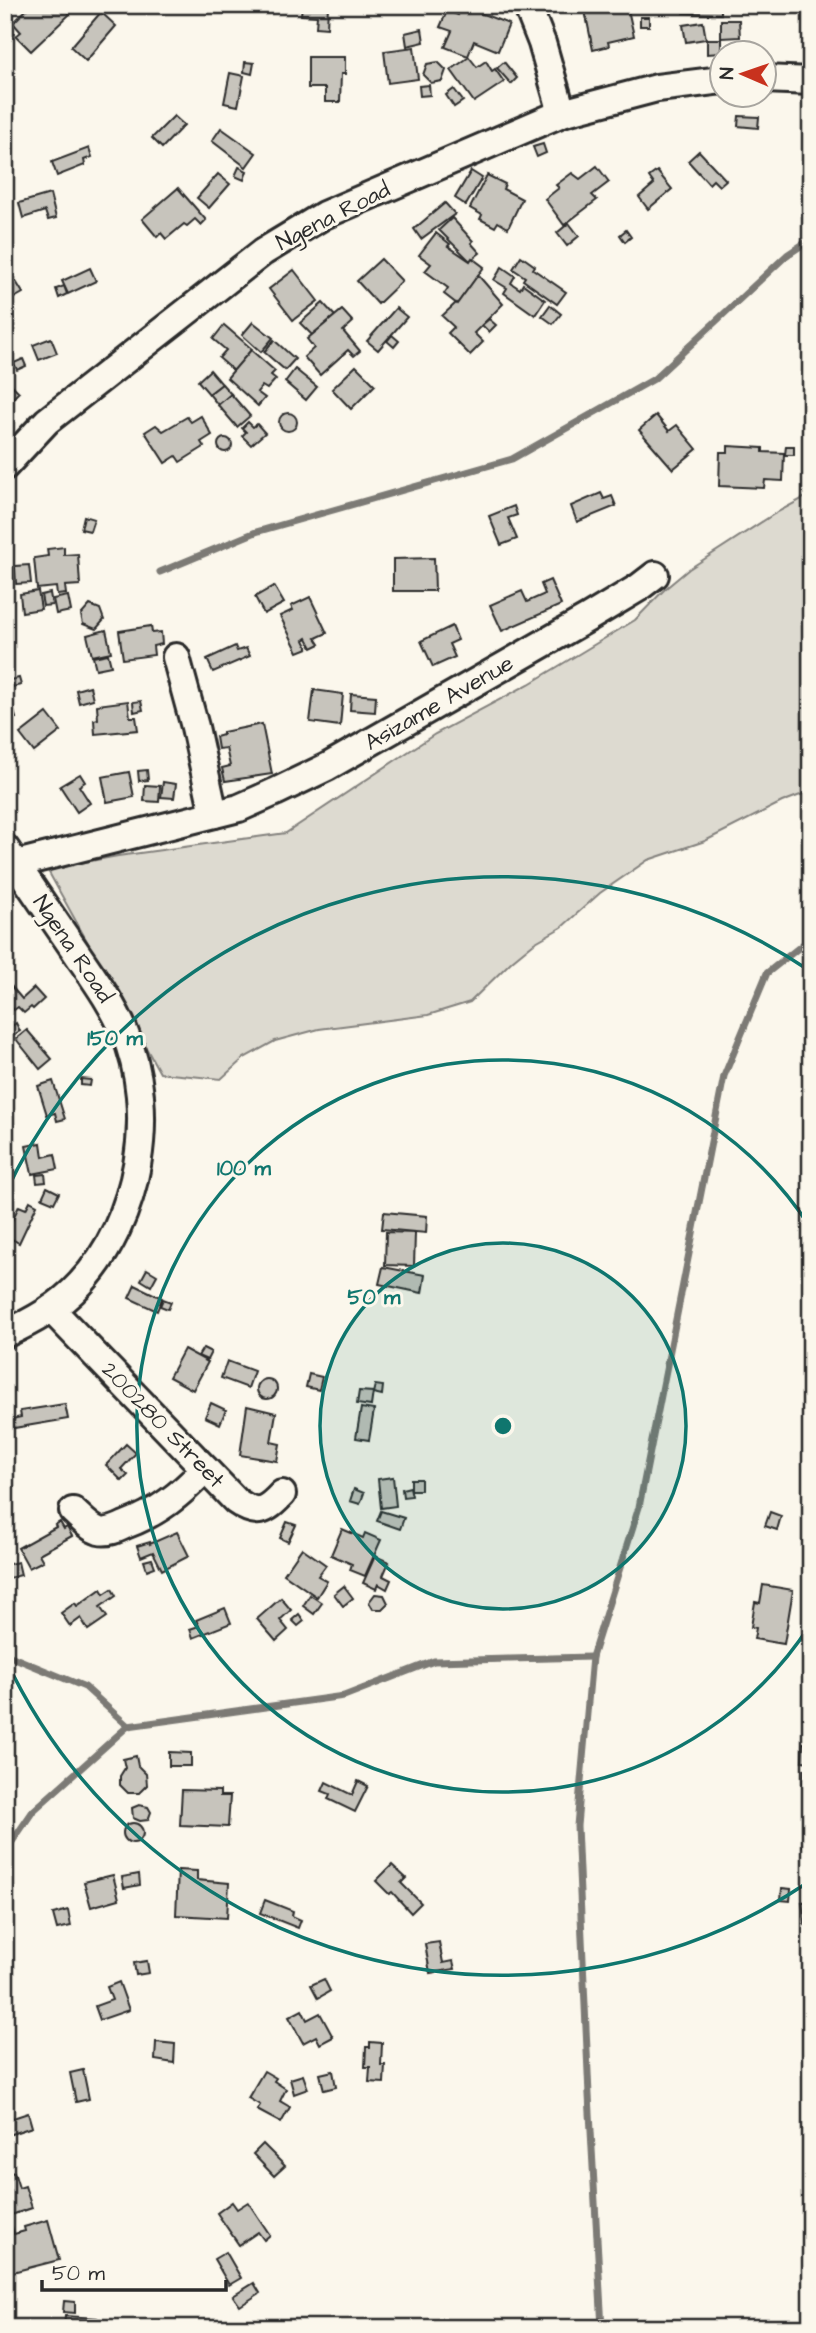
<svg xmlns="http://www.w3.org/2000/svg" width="816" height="2333" font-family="'Architects Daughter',sans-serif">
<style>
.green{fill:#dddad0;stroke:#84827e;stroke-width:2}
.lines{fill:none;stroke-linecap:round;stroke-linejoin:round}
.stream{stroke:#7b7a75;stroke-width:7}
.building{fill:#c7c4bc;stroke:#2b2b2b;stroke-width:2}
.street-casing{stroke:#2b2b2b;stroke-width:32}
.street{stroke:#fbf7ec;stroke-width:26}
.ring{fill:none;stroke:#0f766e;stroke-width:3.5}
.labels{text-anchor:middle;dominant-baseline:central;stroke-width:6;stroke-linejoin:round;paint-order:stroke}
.street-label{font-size:23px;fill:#2b2b2b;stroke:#fbf7ec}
.centre{fill:#0f766e;stroke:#fbf7ec;stroke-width:3.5}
.ring-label{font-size:21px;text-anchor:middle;font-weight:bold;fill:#0f766e;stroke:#fbf7ec;stroke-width:6;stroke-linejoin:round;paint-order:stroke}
</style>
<rect width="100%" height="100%" fill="#fbf7ec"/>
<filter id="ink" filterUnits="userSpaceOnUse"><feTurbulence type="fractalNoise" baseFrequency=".0143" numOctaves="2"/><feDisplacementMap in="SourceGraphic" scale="14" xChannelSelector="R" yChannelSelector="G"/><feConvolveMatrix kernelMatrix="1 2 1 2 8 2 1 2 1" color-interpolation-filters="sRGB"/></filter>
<g filter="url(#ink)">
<polygon class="green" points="811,494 811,791 782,802 705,841 648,860 600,893 562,927 534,943 512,961 470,1002 428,1015 319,1029 275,1041 244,1058 221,1079 160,1073 47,869 118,856 286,833 435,734 529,684 635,620 665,589 689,569 774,514"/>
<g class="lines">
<g class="stream">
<polyline points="160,572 256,532 512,459 654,379 787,255 811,239"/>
<polyline points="5,1654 85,1687 128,1726"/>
<polyline points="5,1852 33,1811 128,1726 344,1696 434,1661 592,1657"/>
<polyline points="602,2328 589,2095 577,1826 592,1657 639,1507 724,1076 767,973 811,938"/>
</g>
</g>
<g class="building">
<polygon points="31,5 62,5 70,14 31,51 16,36 21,32 13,23"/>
<polygon points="302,5 328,5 327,28 316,27 317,16 301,15"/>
<polygon points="627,5 634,36 608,42 609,46 593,50 584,6"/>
<polygon points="685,5 721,5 721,14 684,13"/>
<polygon points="462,6 509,24 498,51 474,41 468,56 445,47 452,31 440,27 447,11 458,15"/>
<polygon points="101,12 116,26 86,61 71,47"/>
<rect x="640" y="17" width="9" height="9"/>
<polygon points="721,20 739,20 740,37 721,38"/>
<polygon points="703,22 706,39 686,42 683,25"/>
<polygon points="422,29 424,42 407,46 405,33"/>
<polygon points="707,39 721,39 721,53 707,54"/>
<polygon points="414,47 418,79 388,83 384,51"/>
<polygon points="308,57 345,57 345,74 341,74 340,102 325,102 325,88 308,88"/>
<polygon points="469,57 477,67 486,61 492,71 495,69 504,82 474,102 451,70"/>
<polygon points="245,62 254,63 252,74 244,72"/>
<polygon points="438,62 446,70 442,81 431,83 423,75 427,64"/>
<polygon points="504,62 517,78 511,84 497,68"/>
<polygon points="230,73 244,76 238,106 224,103"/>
<polygon points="429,85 430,95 420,96 419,86"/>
<polygon points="454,89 463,101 454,107 446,95"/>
<polygon points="174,116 184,125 162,148 152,138"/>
<polygon points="739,116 759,117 758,128 738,126"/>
<polygon points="221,128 256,153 246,167 212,141"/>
<polygon points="543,144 546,153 537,157 533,147"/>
<polygon points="89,148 92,157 84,160 85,165 57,176 52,162"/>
<polygon points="699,151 726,180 719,186 713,180 709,184 688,161"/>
<polygon points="597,166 609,182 592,195 597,200 564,225 545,199 559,188 556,185 572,173 580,179"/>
<polygon points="239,167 247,171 244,180 235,176"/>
<polygon points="471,171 482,178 466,205 455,198"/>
<polygon points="657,171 672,189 648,209 639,197 654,184 649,177"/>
<polygon points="218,174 230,184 209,208 197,198"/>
<polygon points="487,175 505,184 503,189 522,199 508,228 498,222 495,227 480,219 482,215 470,208"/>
<polygon points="178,188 206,220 201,225 195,219 187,226 184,224 166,239 161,233 157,237 142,219"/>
<polygon points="50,194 56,218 48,220 45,211 23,218 19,203"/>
<polygon points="445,203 455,214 421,239 414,229"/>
<polygon points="452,218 473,241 471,243 480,253 470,261 439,230"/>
<polygon points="569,223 579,236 567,246 557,233"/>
<polygon points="626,230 631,237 625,242 620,235"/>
<polygon points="436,233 450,244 448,246 470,261 472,258 484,267 457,304 444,294 448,288 425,271 431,264 419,255"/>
<polygon points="521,256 535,266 533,269 566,292 557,304 523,280 525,277 513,269"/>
<polygon points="381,259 402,281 378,304 357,281"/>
<polygon points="502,267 515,276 511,283 520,289 523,284 545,300 535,315 504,293 507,288 494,280"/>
<polygon points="90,268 96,281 68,294 62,281"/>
<polygon points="294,270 318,301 293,320 269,289"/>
<polygon points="478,275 503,304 474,333 483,342 470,355 448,333 454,327 442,316 456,303 457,304"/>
<polygon points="15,280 23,293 5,303 5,286"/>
<polygon points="64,286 67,294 59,298 56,289"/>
<polygon points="323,303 335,316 312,335 300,323"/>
<polygon points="550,305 561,314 553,324 542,316"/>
<polygon points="396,308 407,317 378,350 367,341"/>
<polygon points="342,310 353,322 343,331 360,351 354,356 348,350 320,375 304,357 314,348 307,339"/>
<polygon points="489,319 496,325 489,332 482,325"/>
<polygon points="253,322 273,338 261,352 242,335"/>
<polygon points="224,325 252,349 234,371 219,358 226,350 213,339"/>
<polygon points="392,335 399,341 394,347 387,341"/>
<polygon points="51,338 57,353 39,360 33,345"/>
<polygon points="274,340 295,359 285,370 264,352"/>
<polygon points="251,350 275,371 271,375 276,379 267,389 262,386 257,392 265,398 258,406 227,378"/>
<polygon points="23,359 26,366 17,370 14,363"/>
<polygon points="356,366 375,385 351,409 332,389"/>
<polygon points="295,369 317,387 306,400 285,382"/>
<polygon points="210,370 222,384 209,394 198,381"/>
<polygon points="5,378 19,392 5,406"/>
<polygon points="222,384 231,394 218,405 209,394"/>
<polygon points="231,394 250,416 237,427 218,405"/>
<circle cx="288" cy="422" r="9"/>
<polygon points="656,415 669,431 677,425 697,449 673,469 639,430"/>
<polygon points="201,416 212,435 201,442 204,447 180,462 176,456 165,463 145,432 156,425 163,431 187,417 191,422"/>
<polygon points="248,422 253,427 257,424 265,433 251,445 242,436 246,432 242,428"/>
<circle cx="225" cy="445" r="7"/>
<polygon points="728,446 763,448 763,452 784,453 783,481 765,480 764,488 719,486 720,452 728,452"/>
<polygon points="786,446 794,446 794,455 785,455"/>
<polygon points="601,493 604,499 612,496 616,506 577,522 571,506"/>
<polygon points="514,506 517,515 508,518 517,539 501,545 489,516"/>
<polygon points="84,516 94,519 90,531 81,529"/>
<polygon points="64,547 64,555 78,554 80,585 65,586 66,594 57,595 56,587 37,589 34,558 48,556 47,549"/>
<polygon points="434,558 435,591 393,591 393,559"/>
<polygon points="29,565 31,583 16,584 15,566"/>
<polygon points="550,580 561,605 502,631 490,605 522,591 527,602 545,594 541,584"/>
<polygon points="274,586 284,603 264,614 255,597"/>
<polygon points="38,591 41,609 22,612 20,594"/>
<polygon points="50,593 52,605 43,606 41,595"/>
<polygon points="68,596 71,611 56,614 53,599"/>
<polygon points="310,597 327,633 316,638 320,644 312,648 307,638 304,640 308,648 298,652 280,616 293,610 291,606"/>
<polygon points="90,605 100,609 104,620 96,629 83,624 81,615"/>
<polygon points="151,626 152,633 161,632 162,644 153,646 154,655 123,659 119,631"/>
<polygon points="452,626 458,640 449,644 455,657 433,667 421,641"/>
<polygon points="106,630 111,652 92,656 87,635"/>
<polygon points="235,646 237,651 246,648 250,656 213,672 207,659"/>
<polygon points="108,654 111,666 96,669 93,657"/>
<polygon points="19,678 21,685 12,687 10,680"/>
<polygon points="90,686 93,699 79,703 76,690"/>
<polygon points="314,690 343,694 340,726 310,722"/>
<polygon points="351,694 376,696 375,712 350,710"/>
<polygon points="128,701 130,717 136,717 138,730 95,734 94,720 98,719 97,705"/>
<polygon points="141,701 143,710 134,712 133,702"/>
<polygon points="13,708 16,718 8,720 5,710"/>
<polygon points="47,713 61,731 34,752 20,734"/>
<polygon points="5,715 13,741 5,744"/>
<polygon points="262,724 272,774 225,781 222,768 230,766 226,748 218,749 216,737 223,735 223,732"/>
<polygon points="147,770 148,780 139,781 138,771"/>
<polygon points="129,772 134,797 107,802 102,777"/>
<polygon points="80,774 85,782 79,786 90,803 77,812 60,786"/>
<polygon points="163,782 176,784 174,798 161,797"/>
<polygon points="145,785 160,786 159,802 144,801"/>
<polygon points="5,979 22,999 34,988 44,999 33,1009 31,1007 24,1013 18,1007 14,1010 5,1001"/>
<polygon points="16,1023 20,1031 13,1035 9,1028"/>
<polygon points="27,1030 52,1059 40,1069 16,1039"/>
<polygon points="81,1079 91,1080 90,1086 81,1085"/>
<polygon points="53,1081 65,1119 57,1121 55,1113 47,1115 38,1086"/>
<polygon points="41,1143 43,1157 55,1154 58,1169 32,1174 26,1146"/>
<polygon points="45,1174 46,1182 37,1183 36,1175"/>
<polygon points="47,1187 59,1193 54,1203 42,1198"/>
<polygon points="30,1201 37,1205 19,1243 5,1235 19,1206 26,1209"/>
<polygon points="384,1212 427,1216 426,1233 382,1229"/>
<polygon points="386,1232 415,1233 414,1266 385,1265"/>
<polygon points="383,1267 425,1275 422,1293 379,1284"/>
<polygon points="147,1269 157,1275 151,1286 141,1280"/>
<polygon points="135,1285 162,1298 157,1311 129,1298"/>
<polygon points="163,1299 171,1302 168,1309 160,1306"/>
<polygon points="203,1348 211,1352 207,1360 198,1356"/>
<polygon points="184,1349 208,1362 193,1390 169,1377"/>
<polygon points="227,1361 254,1371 248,1388 221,1378"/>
<polygon points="309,1374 322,1377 319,1390 306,1387"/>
<circle cx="267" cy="1389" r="10"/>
<polygon points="375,1385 383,1386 382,1395 373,1393"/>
<polygon points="359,1391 373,1392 371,1406 357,1404"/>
<polygon points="211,1403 226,1410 220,1424 205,1417"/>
<polygon points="65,1404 68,1419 14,1428 12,1419 21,1417 20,1411"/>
<polygon points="247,1406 276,1413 271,1442 280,1444 277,1461 240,1455"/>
<polygon points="361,1408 374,1410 369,1440 356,1438"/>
<polygon points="126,1444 136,1453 121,1469 128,1475 122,1481 106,1465"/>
<polygon points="393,1477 396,1506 381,1508 378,1479"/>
<rect x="411" y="1479" width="10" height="11"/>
<polygon points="410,1487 412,1496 403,1497 402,1489"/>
<polygon points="354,1489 364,1493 360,1504 350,1501"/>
<polygon points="381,1511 404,1518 400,1529 377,1521"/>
<polygon points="770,1512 781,1516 777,1530 765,1526"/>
<polygon points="60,1522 64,1529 67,1527 72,1536 39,1554 43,1561 29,1568 18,1548 56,1527 55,1525"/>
<polygon points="287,1522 296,1525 288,1542 280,1538"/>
<polygon points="342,1529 363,1538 365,1533 381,1540 365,1576 350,1570 352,1564 331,1555"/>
<polygon points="177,1532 189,1556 162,1570 153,1552 141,1557 137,1546 150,1542 150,1544"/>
<polygon points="302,1548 326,1565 318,1576 327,1581 317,1597 284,1574"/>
<polygon points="375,1556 389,1562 383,1576 391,1580 387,1589 378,1584 376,1589 363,1583"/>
<polygon points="152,1559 155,1567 147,1570 144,1561"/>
<polygon points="18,1562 21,1575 5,1579 5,1565"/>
<polygon points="763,1585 793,1590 784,1644 754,1639 756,1628 751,1627 755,1602 760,1603"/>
<polygon points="344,1586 353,1598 343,1606 334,1594"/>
<polygon points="101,1589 104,1594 112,1589 116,1596 100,1607 107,1617 88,1630 81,1618 70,1626 61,1613 75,1603 77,1606"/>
<polygon points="375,1594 384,1595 388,1603 382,1609 373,1609 369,1602"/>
<polygon points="310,1595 322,1603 314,1614 303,1606"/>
<polygon points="281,1598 291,1610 280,1620 288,1630 276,1641 257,1619"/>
<polygon points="225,1608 231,1623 193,1638 190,1629 199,1626 196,1620"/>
<polygon points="299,1614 304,1621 298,1626 292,1620"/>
<polygon points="803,1743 811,1744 811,1762 802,1761"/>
<polygon points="169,1752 191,1753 191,1766 169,1766"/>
<polygon points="136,1756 138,1766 146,1774 147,1785 139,1793 128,1793 120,1785 120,1776 125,1768 123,1759"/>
<polygon points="804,1769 811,1769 811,1796 809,1786 803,1786"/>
<polygon points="358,1781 368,1786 355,1812 328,1799 330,1794 322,1791 326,1782 352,1795"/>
<polygon points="182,1790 220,1791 220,1796 230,1796 228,1827 180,1825"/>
<polygon points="139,1805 148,1807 151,1812 148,1820 140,1821 133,1818 132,1808"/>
<polygon points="805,1817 811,1818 811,1847 803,1846"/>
<circle cx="133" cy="1833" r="10"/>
<polygon points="392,1865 406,1878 401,1883 421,1903 411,1913 392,1892 389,1894 376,1881"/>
<polygon points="178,1870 197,1871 197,1880 229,1883 227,1918 176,1915"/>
<polygon points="139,1874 140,1885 124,1888 122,1877"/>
<polygon points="113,1875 119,1899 91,1907 84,1882"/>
<polygon points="782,1888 791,1889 790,1901 781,1900"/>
<polygon points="265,1900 293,1911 292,1916 301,1920 298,1928 260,1913"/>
<polygon points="811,1901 811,1923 805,1924 802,1902"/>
<polygon points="68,1910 71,1926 57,1929 53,1914"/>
<polygon points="439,1942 443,1963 453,1961 455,1969 430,1973 425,1944"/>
<polygon points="147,1961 149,1973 136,1975 134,1963"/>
<polygon points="324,1979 330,1991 318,1998 311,1985"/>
<polygon points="119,1982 129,2010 100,2020 95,2006 112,2000 107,1987"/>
<polygon points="302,2010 307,2020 320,2013 333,2037 320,2044 316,2036 303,2043 289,2017"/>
<polygon points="156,2042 175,2044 174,2063 155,2060"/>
<polygon points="370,2042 382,2043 381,2065 385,2065 384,2083 369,2082 370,2067 365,2067 366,2047 370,2047"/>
<polygon points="83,2070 89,2099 76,2102 70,2073"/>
<polygon points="264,2071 276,2078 274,2081 286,2089 280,2101 290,2107 281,2123 257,2110 260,2105 248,2098"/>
<polygon points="333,2071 336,2087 324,2090 320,2074"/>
<polygon points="303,2075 308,2089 294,2094 290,2079"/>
<polygon points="28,2113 32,2127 5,2136 5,2116 7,2120"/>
<polygon points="263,2144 285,2166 274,2176 253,2154"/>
<polygon points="14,2172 19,2188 25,2186 32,2208 5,2217 5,2175"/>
<polygon points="232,2202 237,2209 248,2202 270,2235 264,2240 258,2232 239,2245 217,2213"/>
<polygon points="48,2220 59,2260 5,2274 5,2229 12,2227 14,2234 25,2231 24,2227"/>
<polygon points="226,2252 241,2278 229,2285 214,2259"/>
<polygon points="254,2283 260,2293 240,2306 233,2296"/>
<polygon points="64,2301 75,2302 75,2313 63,2312"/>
<polygon points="65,2316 97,2318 97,2328 64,2328"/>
</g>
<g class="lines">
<defs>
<g id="street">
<polyline points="527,5 542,43 562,113"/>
<polyline points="764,79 811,81"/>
<polyline points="5,466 47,421 263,252 324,215 562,113 657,88 722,80"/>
<polyline points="176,657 195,727 214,814"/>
<path d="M5,848C28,882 51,916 74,949C92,976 111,1001 124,1031C158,1111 140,1220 80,1284C59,1307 33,1321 5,1334"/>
<polyline points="16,864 239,808 275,792 327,767 588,618 638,588 655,575"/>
<path d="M51,1309L236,1501C257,1516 265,1512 282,1494"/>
<path d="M73,1511C81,1518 89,1528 99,1531C108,1533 117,1529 125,1525C158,1513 181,1494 205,1469"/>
</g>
</defs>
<use href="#street" class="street-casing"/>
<use href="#street" class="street"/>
</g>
</g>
<circle cx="503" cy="1426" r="183" fill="#0f766e" fill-opacity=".12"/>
<g class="ring">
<circle cx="503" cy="1426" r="183"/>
<path d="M810 1625A366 366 0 1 1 810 1227"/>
<path d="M810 1881A549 549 0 0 1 5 1658M5 1194A549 549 0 0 1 810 971"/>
</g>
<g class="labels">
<g class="street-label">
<text transform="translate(333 216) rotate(-27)">Ngena Road</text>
<text transform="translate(439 703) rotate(-30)">Asizame Avenue</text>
<text transform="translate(73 949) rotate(56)">Ngena Road</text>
<text transform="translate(163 1425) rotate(46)">200280 Street</text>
</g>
</g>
<circle cx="503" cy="1426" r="10" class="centre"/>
<g class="ring-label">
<text x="115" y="1045">150 m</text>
<text x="244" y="1175">100 m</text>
<text x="374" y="1304">50 m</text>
</g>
<rect width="816" height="2333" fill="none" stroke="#fbf7ec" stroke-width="28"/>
<rect x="14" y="14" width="788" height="2305" fill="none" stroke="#2b2b2b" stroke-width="2.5" filter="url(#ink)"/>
<g transform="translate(743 74) rotate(272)"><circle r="33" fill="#fbf7ec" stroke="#a8a59f" stroke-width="2"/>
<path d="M0-5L12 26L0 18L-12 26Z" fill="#c8321e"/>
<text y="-10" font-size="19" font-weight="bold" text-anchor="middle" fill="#2b2b2b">N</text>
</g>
<path d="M42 2280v10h184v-10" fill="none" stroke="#2b2b2b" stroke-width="3.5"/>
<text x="52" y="2280" font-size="21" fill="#2b2b2b" stroke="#fbf7ec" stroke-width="5" paint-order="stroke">50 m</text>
</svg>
